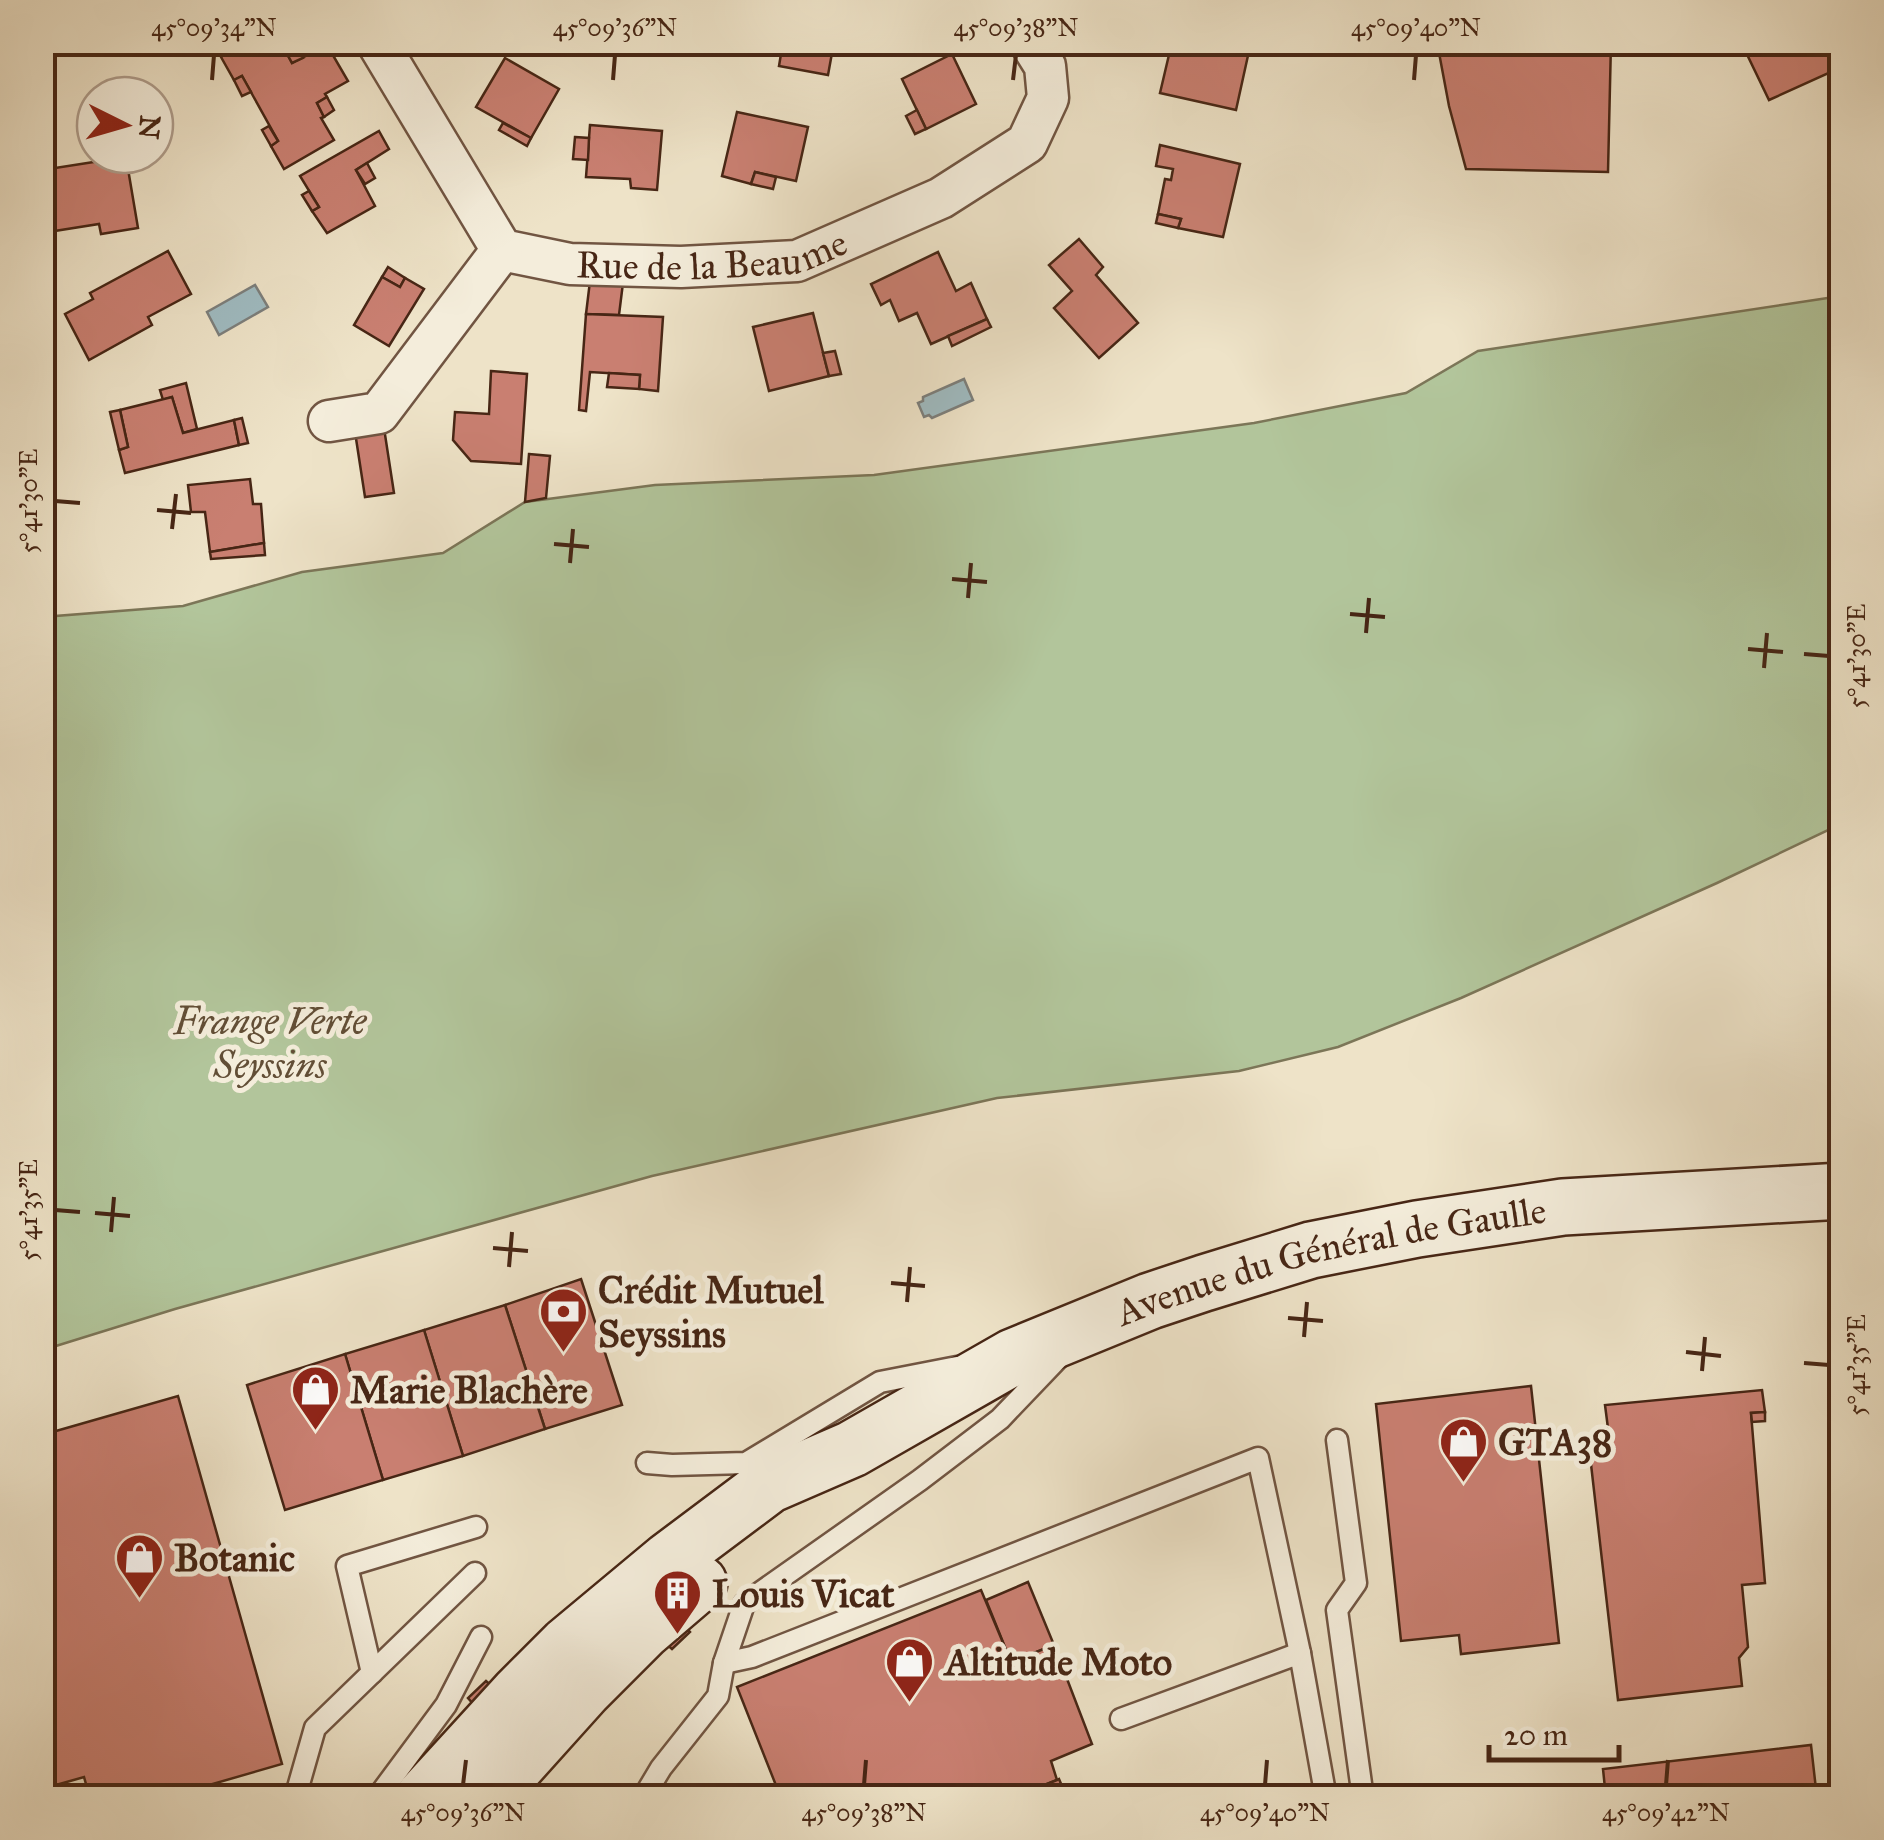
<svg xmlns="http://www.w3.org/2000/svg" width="1884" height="1840" font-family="'IM FELL Great Primer',serif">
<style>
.green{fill:#b2c59b;stroke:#7c7658;stroke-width:2.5}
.water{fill:#9fbbc1;stroke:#7c7f7c;stroke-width:2.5}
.building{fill:#c97f71;stroke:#472615;stroke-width:2.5}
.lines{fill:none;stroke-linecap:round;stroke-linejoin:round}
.lane-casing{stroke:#715542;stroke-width:25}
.street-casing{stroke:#715542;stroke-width:45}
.secondary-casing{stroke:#472615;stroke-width:60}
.lane{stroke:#f4eddb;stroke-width:20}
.street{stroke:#f4eddb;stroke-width:40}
.secondary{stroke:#f4eddb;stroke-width:55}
.ticks{fill:none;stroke:#472615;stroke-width:4}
.labels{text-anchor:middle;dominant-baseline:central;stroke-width:10;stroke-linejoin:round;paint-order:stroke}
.street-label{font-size:38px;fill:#472615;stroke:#f4eddb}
.park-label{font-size:38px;font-style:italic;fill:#624e36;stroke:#f4eddb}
.poi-label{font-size:38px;font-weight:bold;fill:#472615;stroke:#f4eddb;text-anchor:start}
.neatline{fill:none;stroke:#472615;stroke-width:4}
.ticks-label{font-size:25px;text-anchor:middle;fill:#472615}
</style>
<rect width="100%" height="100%" fill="#eee3c8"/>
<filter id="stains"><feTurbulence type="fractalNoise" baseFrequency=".002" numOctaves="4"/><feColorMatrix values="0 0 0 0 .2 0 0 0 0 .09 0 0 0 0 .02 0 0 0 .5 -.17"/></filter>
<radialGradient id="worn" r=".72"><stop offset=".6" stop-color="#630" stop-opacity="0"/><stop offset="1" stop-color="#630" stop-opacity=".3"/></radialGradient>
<polygon class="green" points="1841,296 1841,824 1717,883 1461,998 1338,1047 1239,1071 997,1098 652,1176 175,1309 43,1350 43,617 183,606 302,572 443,553 525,502 655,485 874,475 1254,423 1406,393 1478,351"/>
<g class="water">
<polygon points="255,285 268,307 219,335 207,312"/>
<polygon points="964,379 973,400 932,418 929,415 924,417 918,403 923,401 923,397"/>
</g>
<g class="building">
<polygon points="246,42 277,42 282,52 285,50 292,63 327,45 348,81 325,94 327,97 317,103 324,117 321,118 334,140 284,169 271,146 278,141 242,76 234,80 221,57"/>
<polygon points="783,42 834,42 828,75 779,66"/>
<polygon points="1172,42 1209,42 1249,51 1236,110 1160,93"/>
<polygon points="1437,42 1611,42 1608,172 1466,169 1449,106"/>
<polygon points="1741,42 1842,42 1842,67 1769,100"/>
<polygon points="296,44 303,58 292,63 285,50"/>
<polygon points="952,54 976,104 926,129 902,79"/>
<polygon points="505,58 559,89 531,138 476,107"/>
<polygon points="242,76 251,92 242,96 234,80"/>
<polygon points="327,97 334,110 324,117 317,103"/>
<polygon points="917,110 926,129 915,134 906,116"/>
<polygon points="737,112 808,127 796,181 755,172 751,184 722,176"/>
<polygon points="503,123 531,138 527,146 499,130"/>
<polygon points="590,125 662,131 657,190 631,188 630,179 586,177"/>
<polygon points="269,126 278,141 271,146 262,130"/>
<polygon points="379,131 389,149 356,170 375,206 327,233 312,211 319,207 300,176"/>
<polygon points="575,137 589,138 588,160 573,159"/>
<polygon points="1160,145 1240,164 1223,237 1178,228 1181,219 1158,214 1165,179 1171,180 1173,169 1156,166"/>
<polygon points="126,157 138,228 101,234 99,224 42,233 42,170"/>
<polygon points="367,163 375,178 365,184 356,170"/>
<polygon points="755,172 776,177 773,189 751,184"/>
<polygon points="309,191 319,207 312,211 302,195"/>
<polygon points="1158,214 1181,219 1178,228 1156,223"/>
<polygon points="1079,239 1103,267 1096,275 1138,323 1099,358 1054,308 1072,291 1049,265"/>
<polygon points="168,251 191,294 148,317 152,325 89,360 65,314 93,299 90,293"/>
<polygon points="938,252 956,291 971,283 987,319 931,344 917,313 899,321 890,300 881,305 871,284"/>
<polygon points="388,267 405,278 400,287 382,277"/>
<polygon points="382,277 400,287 405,278 424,289 389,346 354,325"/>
<polygon points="590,281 623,283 619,315 586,314"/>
<polygon points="813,313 829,376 769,391 753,327"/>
<polygon points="586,314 663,317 658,391 639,389 640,375 590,372 586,411 579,410"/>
<polygon points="987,319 991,327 952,346 948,336"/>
<polygon points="835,351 841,374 829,376 823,353"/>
<polygon points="491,371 527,374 521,464 471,461 453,440 455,412 489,414"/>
<polygon points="609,373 640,375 639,389 607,387"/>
<polygon points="186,383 197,429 183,433 172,397 163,400 160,390"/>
<polygon points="172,397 183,433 234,420 239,445 125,473 119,450 128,447 120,410"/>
<polygon points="120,410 128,447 119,450 110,412"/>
<polygon points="242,418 248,443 239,445 234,420"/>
<polygon points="384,428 394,493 365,497 355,432"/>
<polygon points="529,454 550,456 546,498 525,502"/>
<polygon points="250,479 253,504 261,504 264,543 210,552 205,512 191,512 188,485"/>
<polygon points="264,543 265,555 211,559 210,552"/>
<polygon points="581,1279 622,1405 545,1429 505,1305"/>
<polygon points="505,1305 545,1429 463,1456 424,1330"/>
<polygon points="424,1330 463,1456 383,1480 345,1354"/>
<polygon points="345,1354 383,1480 285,1510 247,1385"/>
<polygon points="1531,1386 1559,1643 1461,1654 1459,1635 1401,1641 1376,1404"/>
<polygon points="1762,1390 1765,1412 1751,1413 1765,1583 1742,1585 1748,1647 1739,1658 1742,1686 1618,1700 1588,1438 1609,1436 1605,1405"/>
<polygon points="178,1396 282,1764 164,1798 90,1798 84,1777 42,1789 42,1435"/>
<polygon points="1765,1412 1765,1421 1752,1422 1751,1413"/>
<polygon points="1028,1582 1054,1645 1011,1662 986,1600"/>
<polygon points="981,1590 1011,1662 1054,1645 1092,1744 1051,1761 1057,1780 1012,1798 781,1798 737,1687"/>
<polygon points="683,1624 690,1632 672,1649 664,1642"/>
<polygon points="486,1681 494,1688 475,1706 468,1698"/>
<polygon points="1811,1745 1817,1798 1606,1798 1603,1769"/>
<polygon points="1059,1779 1067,1798 1012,1798 1057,1780"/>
</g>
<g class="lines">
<defs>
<g id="lane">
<polyline points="1337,1440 1356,1583 1337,1610 1363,1798"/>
<polyline points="647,1463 672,1465 746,1463 880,1382 957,1367"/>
<polyline points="724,1663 752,1657 1258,1458 1300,1653"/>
<polyline points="372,1673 347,1566 476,1527"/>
<polyline points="1121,1719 1300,1653 1326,1798"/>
<polyline points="295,1798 315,1728 475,1573"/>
<polyline points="377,1798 446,1705 481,1637"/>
<polyline points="643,1798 661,1768 718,1696 724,1663 744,1604 920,1480 1000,1419 1062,1354"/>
</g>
<g id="street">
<path id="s1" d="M377,42L502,250L570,264L681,267L797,261L941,198L1027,143L1048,98L1045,66L1030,42"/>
<polyline points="329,421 379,413 502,250"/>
</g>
<g id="secondary">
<path id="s2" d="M423,1798L518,1694L567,1645L669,1560L769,1485L852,1449L1013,1357L1150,1301L1204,1283L1311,1250L1417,1229L1563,1207L1842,1191"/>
<polyline points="487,1798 584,1690 643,1631 699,1583"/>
</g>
</defs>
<use href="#lane" class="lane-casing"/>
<use href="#street" class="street-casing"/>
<use href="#secondary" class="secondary-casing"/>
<use href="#lane" class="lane"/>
<use href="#street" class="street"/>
<use href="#secondary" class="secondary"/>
</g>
<path class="ticks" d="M212,80L214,55M613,80L615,55M1013,80L1016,55M1414,80L1416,55M55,501L80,503M157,510L191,513M172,529L176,494M554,544L589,547M570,563L573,529M952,579L987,582M968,598L971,563M1350,614L1385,617M1366,633L1369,598M1748,649L1783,652M1804,654L1829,656M1764,668L1767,633M55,1210L80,1212M95,1213L130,1216M111,1232L114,1197M493,1248L528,1251M509,1267L512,1232M891,1283L925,1286M907,1302L910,1267M1288,1318L1323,1321M1304,1337L1307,1302M1686,1352L1721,1356M1804,1363L1829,1365M1702,1371L1705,1337M463,1785L466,1760M864,1785L866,1760M1265,1785L1267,1760M1666,1785L1668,1760"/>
<defs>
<symbol id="bank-pin" viewBox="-11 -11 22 30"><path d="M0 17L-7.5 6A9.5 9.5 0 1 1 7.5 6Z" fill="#8f2418" stroke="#f4eddb"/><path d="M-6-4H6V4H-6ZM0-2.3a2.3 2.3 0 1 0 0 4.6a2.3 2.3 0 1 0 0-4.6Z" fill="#fff"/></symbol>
<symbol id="shop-pin" viewBox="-11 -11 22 30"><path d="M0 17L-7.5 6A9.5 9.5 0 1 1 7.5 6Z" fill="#8f2418" stroke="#f4eddb"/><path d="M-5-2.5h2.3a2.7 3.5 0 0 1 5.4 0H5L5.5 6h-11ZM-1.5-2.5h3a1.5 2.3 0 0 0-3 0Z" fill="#fff"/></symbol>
<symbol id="building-pin" viewBox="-11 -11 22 30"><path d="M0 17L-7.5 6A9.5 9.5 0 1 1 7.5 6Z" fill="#8f2418" stroke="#f4eddb"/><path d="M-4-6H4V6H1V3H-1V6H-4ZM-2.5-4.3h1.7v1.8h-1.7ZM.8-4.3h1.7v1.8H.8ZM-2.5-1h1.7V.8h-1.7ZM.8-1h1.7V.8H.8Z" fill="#fff"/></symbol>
</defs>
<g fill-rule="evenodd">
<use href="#bank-pin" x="536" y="1284" width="55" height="75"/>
<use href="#shop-pin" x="288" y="1362" width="55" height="75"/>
<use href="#shop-pin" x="1436" y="1414" width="55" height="75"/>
<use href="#shop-pin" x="112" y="1530" width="55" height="75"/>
<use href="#building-pin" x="650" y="1566" width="55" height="75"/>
<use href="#shop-pin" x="882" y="1634" width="55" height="75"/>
</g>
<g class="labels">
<g class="street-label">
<text stroke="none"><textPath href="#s1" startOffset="455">Rue de la Beaume</textPath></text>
<text stroke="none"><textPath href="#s2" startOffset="1078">Avenue du Général de Gaulle</textPath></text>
</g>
<g class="park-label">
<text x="270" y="1021">Frange Verte<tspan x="270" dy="44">Seyssins</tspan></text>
</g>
<g class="poi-label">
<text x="598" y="1290">Crédit Mutuel<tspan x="598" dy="44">Seyssins</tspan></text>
<text x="350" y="1390">Marie Blachère</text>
<text x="1498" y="1442">GTA38</text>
<text x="174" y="1558">Botanic</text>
<text x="712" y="1594">Louis Vicat</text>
<text x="945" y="1662">Altitude Moto</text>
</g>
</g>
<rect width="1884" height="1840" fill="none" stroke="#eee3c8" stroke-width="110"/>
<g transform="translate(125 125) rotate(95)"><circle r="48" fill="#f4eddb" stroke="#af9d8c" stroke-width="2.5"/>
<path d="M0-8L18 38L0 25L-18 38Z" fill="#8f2418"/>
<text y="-15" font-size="28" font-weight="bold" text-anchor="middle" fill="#472615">N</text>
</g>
<path d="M1489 1745v15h130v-15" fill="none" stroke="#472615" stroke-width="5"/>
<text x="1504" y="1745" font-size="30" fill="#472615" stroke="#f4eddb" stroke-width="8" paint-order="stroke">20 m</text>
<rect x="55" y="55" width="1774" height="1730" class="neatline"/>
<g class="ticks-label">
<text x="214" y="36">45°09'34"N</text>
<text x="615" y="36">45°09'36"N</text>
<text x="1016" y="36">45°09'38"N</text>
<text x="1416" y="36">45°09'40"N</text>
<text transform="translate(28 501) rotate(-90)" y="9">5°41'30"E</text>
<text transform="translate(1856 656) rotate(-90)" y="9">5°41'30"E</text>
<text transform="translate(28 1210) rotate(-90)" y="9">5°41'35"E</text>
<text transform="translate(1856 1365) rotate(-90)" y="9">5°41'35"E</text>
<text x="463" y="1821">45°09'36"N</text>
<text x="864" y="1821">45°09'38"N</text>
<text x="1265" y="1821">45°09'40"N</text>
<text x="1666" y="1821">45°09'42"N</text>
</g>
<rect width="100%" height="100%" filter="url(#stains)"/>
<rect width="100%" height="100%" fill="url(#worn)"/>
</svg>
